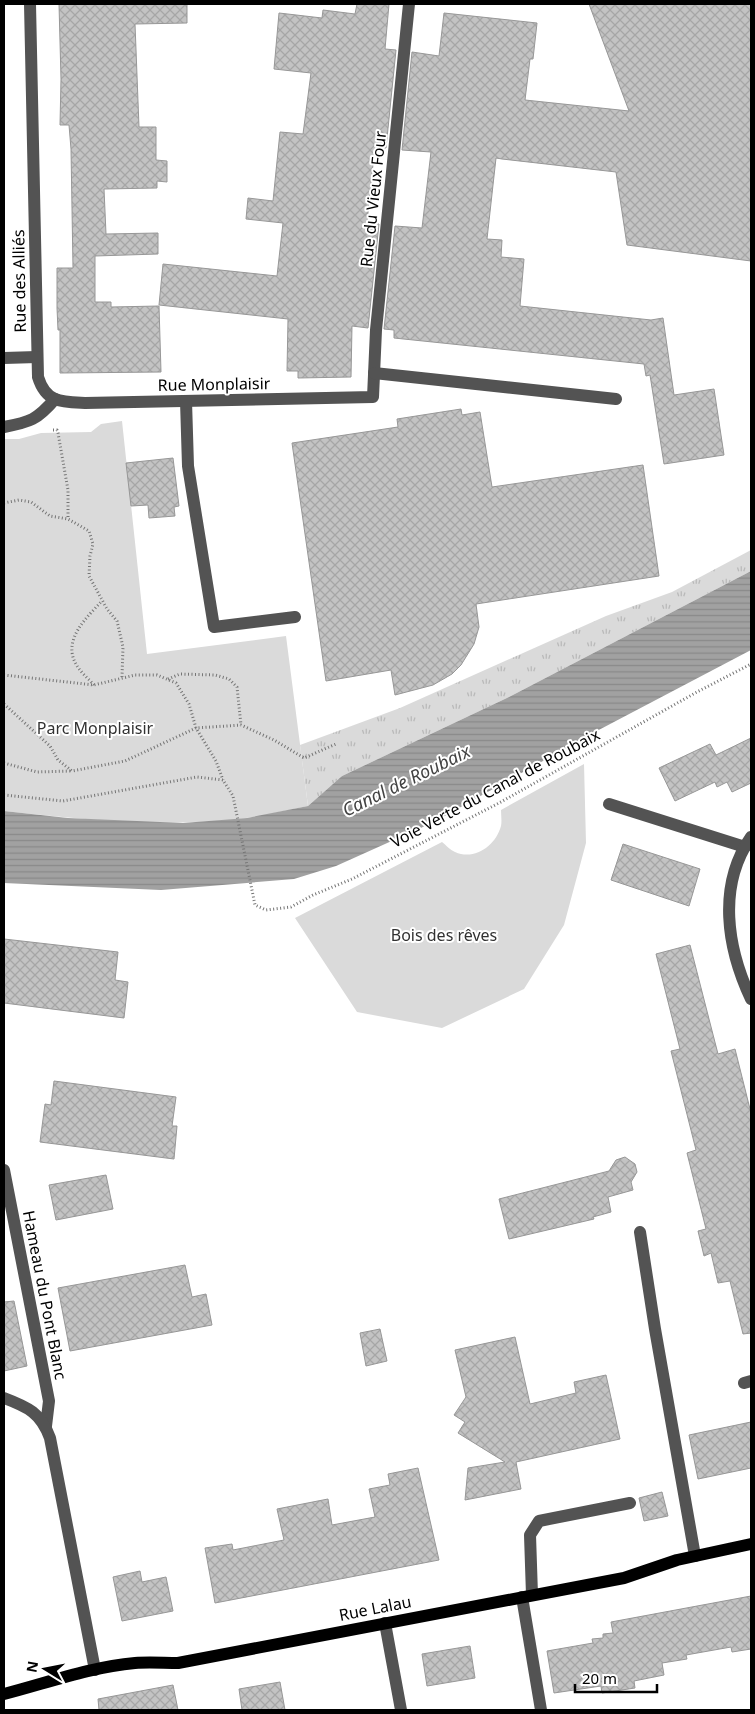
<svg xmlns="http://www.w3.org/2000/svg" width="755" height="1714" font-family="'Noto Sans',sans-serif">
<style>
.grass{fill:url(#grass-tufts)}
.green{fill:#dadada}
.water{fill:url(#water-rules)}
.building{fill:url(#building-cross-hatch);stroke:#979797}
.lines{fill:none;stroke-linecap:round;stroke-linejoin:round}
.path{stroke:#757575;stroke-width:3;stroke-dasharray:1 2.5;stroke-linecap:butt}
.minor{stroke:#535353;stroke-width:12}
.major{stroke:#000;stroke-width:12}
.labels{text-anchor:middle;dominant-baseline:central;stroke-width:4;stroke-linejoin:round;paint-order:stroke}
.street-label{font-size:16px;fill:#000;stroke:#fff}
.park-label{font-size:16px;fill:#313131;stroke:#fff}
.water-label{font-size:18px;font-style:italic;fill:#424242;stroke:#fff}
</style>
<defs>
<pattern id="grass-tufts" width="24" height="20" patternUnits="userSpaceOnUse" patternTransform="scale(1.25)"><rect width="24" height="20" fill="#dadada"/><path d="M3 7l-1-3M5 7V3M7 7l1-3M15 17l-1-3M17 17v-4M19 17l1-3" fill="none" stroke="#b9b9b9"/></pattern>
<pattern id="water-rules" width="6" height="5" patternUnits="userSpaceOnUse" patternTransform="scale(1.25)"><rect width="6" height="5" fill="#a1a1a1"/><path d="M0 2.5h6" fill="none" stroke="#898989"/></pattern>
<pattern id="building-cross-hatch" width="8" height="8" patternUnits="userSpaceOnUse" patternTransform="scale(1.25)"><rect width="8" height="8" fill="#c3c3c3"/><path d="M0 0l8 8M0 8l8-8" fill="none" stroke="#a6a6a6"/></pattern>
</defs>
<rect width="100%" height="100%" fill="#fff"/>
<polygon class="grass" points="751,550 751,571 509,697 342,776 308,806 300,745 400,708 606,616 672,592"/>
<g class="green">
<path d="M122,421L147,654L286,636L308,806C282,811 256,818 229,820C154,827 78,819 4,811V439H19L41,433L91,432L101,424Z"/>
<path d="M584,764L586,843L564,925L524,989L442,1028L357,1012L295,918L442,842C446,845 450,850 455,852C475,861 496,845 501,826C502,821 501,815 501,810Z"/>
</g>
<polygon class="water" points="751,571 751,650 593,733 434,822 336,866 294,879 161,890 4,883 4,811 68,818 183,823 247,818 308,806 342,776 509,697"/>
<g class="building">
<polygon points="59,4 187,4 187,23 135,24 139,127 156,127 156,160 167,161 167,182 157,181 157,188 104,189 106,234 158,233 158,254 95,256 95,302 111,302 111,307 159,306 161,372 60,373 60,330 58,330 57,308 57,268 73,268 71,149 69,125 60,125 61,79"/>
<polygon points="357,4 389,4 385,49 396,50 386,148 375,147 371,182 367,223 379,224 368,328 352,326 351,377 298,378 298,371 287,371 288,319 159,305 163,264 277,276 283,223 246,219 248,198 273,201 280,132 303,134 311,73 274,69 279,13 322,18 323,10 355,14"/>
<polygon points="589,4 751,4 751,261 627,245 616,172 502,159 496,158 487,239 502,240 501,257 524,259 520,306 651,320 663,318 674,395 714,389 724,455 664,464 650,375 646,376 644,364 394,338 394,330 384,329 395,226 422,228 431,152 402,150 412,52 439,56 444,13 537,23 533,59 530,59 525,100 629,111"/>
<polygon points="461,409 462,415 480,412 492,487 643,465 659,576 476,604 479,627 474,644 461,665 452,674 433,685 395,695 391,670 326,681 292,443 398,427 397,419"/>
<polygon points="173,458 179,506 174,507 175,516 149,518 148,505 131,506 126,463"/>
<polygon points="751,738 751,783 732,792 727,782 717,787 715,782 675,801 659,768 710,744 716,755"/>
<polygon points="623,844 700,869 689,906 611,880"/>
<polygon points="4,939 118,952 115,980 128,982 124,1018 4,1003"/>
<polygon points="690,945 718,1054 735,1049 751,1113 751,1333 743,1334 730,1281 718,1283 711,1253 704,1256 698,1231 706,1229 687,1153 696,1150 671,1051 680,1049 656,954"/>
<polygon points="54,1081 176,1097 172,1126 177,1126 174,1159 40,1142 45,1104 51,1105"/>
<polygon points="625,1157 635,1164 637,1172 631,1182 633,1190 608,1197 611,1212 593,1217 594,1219 509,1239 499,1199 609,1171 616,1160"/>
<polygon points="106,1175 113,1209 56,1220 49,1185"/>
<polygon points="185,1265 192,1297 206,1294 212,1325 70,1351 58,1288"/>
<polygon points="14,1301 27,1366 4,1371 4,1302"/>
<polygon points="380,1329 387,1361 366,1366 360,1333"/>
<polygon points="515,1337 530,1404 576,1393 574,1382 606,1375 620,1439 516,1462 521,1489 465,1500 468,1468 505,1462 458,1433 465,1422 454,1415 466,1397 455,1350"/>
<polygon points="751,1422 751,1468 698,1479 689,1435"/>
<polygon points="418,1468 439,1560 215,1603 205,1548 232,1544 233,1550 284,1540 277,1509 328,1499 332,1525 375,1517 369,1489 390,1485 388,1474"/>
<polygon points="662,1492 668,1516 644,1521 639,1498"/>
<polygon points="140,1571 142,1582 166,1577 173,1611 122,1621 113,1577"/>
<polygon points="751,1596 751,1649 732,1652 731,1647 686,1655 687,1659 662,1663 664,1675 634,1681 635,1688 602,1693 601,1686 554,1693 547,1651 593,1643 592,1639 603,1638 603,1634 613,1633 611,1622"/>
<polygon points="470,1646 475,1678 427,1686 422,1654"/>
<polygon points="280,1682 285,1710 242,1710 239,1689"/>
<polygon points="173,1685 178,1710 99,1710 98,1699"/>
</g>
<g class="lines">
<g class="path">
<polyline points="53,430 57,430 58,433 68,490 68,519"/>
<polyline points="4,503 19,500 31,502 50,516 68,519 89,531 93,544 90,556 89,576 107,609 117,621 123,647 122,677"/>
<polyline points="4,675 94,685 135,675 157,675 176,683 189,704 196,728 216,761 223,780"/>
<polyline points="168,679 180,674 215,675 229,679 237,687 241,725"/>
<path d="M94,685C88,678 80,672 76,664C62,640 87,617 102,601"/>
<polyline points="4,704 50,746 58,760 72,771 125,761 196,728 241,725 274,740 304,758 336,744"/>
<polyline points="4,763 37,772 71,771"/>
<polyline points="4,795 63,801 197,777 223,780 233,796 255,905 266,910 291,907 313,895 352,879 499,803 697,692 751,664"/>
</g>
<g class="minor">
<path d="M30,4L38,377C46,403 62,402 85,403L373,397L376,330L409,4"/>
<polyline points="4,358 37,357"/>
<polyline points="374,373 616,399"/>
<polyline points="186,401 188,466 214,627 295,617"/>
<path d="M4,427C30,422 37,420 55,399"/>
<polyline points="609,804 745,847"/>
<path d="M751,837C717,886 727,948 751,999"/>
<polyline points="4,1170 49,1401 46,1426"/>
<polyline points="640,1232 655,1329 695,1556"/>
<polyline points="744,1383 751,1381"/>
<path d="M4,1398C28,1407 41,1413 50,1438L95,1670"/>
<polyline points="532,1595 530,1535 539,1521 630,1503"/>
<polyline points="522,1597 541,1710"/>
<polyline points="385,1623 401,1710"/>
</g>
<path class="major" d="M4,1694C47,1683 90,1667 135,1663C149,1662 164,1663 178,1663L624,1578L677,1560L751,1544"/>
</g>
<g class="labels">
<g class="street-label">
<text transform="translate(373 199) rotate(-84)">Rue du Vieux Four</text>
<text transform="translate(19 281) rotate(-91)">Rue des Alliés</text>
<text transform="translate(214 384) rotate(-1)">Rue Monplaisir</text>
<text transform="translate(495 788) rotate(-28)">Voie Verte du Canal de Roubaix</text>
<text transform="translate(45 1295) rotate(79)">Hameau du Pont Blanc</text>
<text transform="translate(375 1608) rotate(-11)">Rue Lalau</text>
</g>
<g class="park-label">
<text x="95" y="728">Parc Monplaisir</text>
<text x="444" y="935">Bois des rêves</text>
</g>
<g class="water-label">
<text transform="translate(406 780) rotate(-26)">Canal de Roubaix</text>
</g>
</g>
<rect width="755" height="1714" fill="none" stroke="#000000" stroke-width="10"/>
<g transform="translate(45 1669) rotate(280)" stroke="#ffffff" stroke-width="4" paint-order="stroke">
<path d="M0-4L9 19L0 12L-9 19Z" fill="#000000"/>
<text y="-8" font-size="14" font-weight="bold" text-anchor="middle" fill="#000000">N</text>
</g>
<path d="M575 1684v8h82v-8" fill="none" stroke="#000000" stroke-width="2.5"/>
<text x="582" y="1684" font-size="15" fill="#000000" stroke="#ffffff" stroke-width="4" paint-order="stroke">20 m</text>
</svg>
